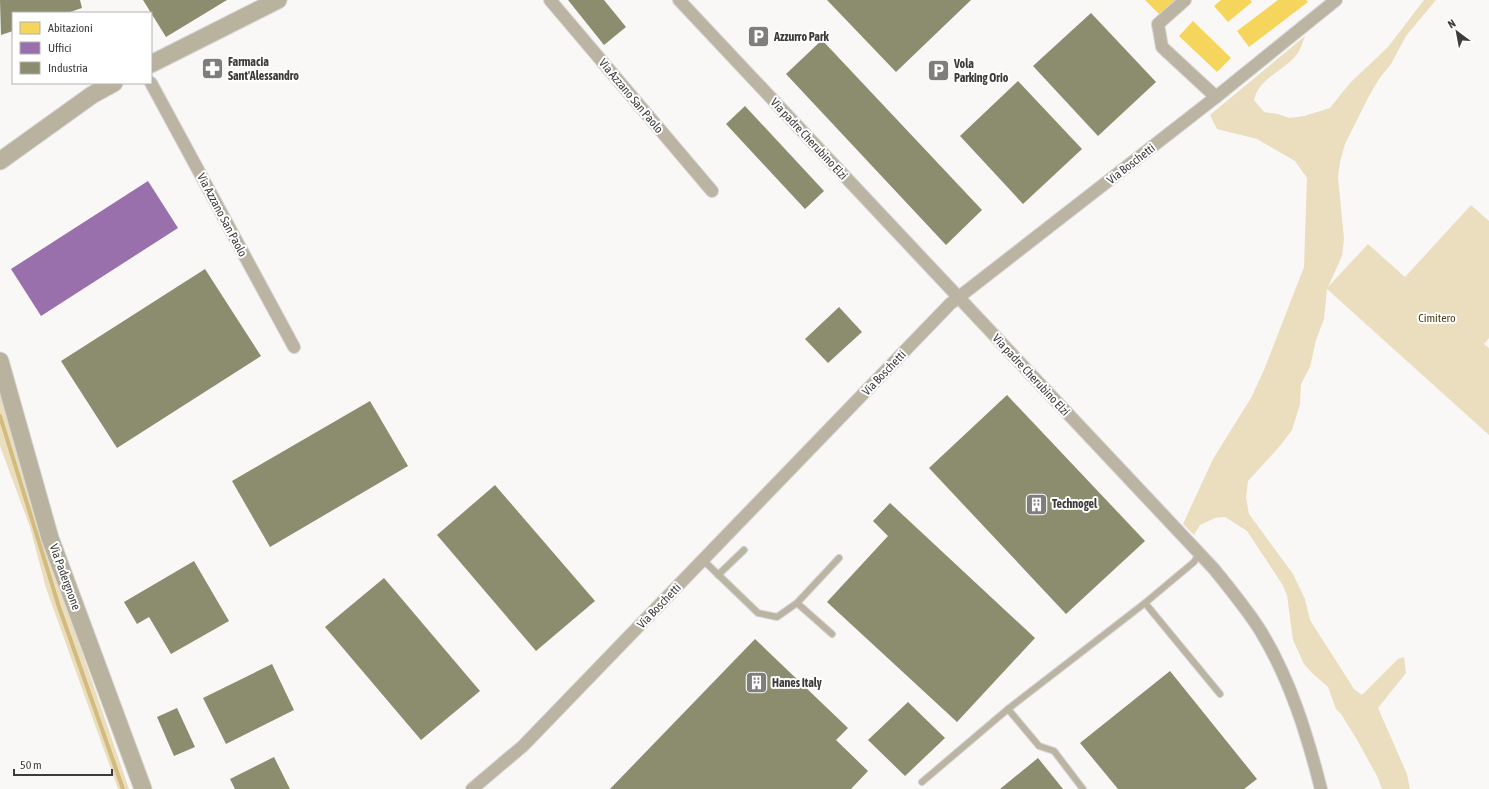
<svg xmlns="http://www.w3.org/2000/svg" width="1489" height="789" font-family="'Asap Condensed',sans-serif">
<style>
.green{fill:#eadebe}
.homes{fill:#f6d55c}
.offices{fill:#9970ab}
.industry{fill:#8c8c6e}
.lines{fill:none;stroke-linecap:round;stroke-linejoin:round}
.stream{stroke:#d2bb7c;stroke-width:4}
.lane-casing{stroke:#d6d6d5;stroke-width:8}
.street-casing{stroke:#d6d6d5;stroke-width:14}
.secondary-casing{stroke:#d6d6d5;stroke-width:19}
.lane{stroke:#bbb4a3;stroke-width:6}
.street{stroke:#bbb4a3;stroke-width:12}
.secondary{stroke:#b8b29e;stroke-width:17}
.labels{text-anchor:middle;dominant-baseline:central;stroke-width:4;stroke-linejoin:round;paint-order:stroke}
.poi-label{font-size:12px;font-weight:bold;fill:#3d3c3b;stroke:#fff;text-anchor:start}
.street-label{font-size:12px;fill:#3d3c3b;stroke:#fff}
.park-label{font-size:12px;fill:#4b3d17;stroke:#fff}
</style>
<rect width="100%" height="100%" fill="#f9f8f6"/>
<g class="green">
<path d="M1424,0H1436L1406,36L1391,64L1379,79L1368,98L1345,144L1340,162L1338,177L1344,239L1342,256L1328,287L1368,244L1405,277L1471,205L1489,221V338L1484,344L1489,348V435L1327,289L1324,319L1316,340L1310,367L1301,384L1300,404L1292,430L1280,446L1248,481L1246,497L1249,514L1293,574L1305,599L1310,620L1354,689L1362,695L1398,659L1404,657L1406,673L1378,708L1407,774L1410,789H1382L1377,776L1356,738L1341,714L1336,709L1328,687L1312,673L1304,664L1293,640L1287,595L1282,584L1247,531L1225,517L1215,518L1200,525L1194,535L1183,524L1213,459L1251,398L1264,370L1304,267L1307,178L1295,161L1257,139L1217,129L1210,115L1305,36C1303,41 1301,48 1298,53C1285,71 1259,77 1254,100L1264,112L1278,114L1289,118L1304,116L1330,108L1350,83L1388,47Z"/>
<polygon points="0,389 57,579 129,789 118,789 46,588 30,527 0,446"/>
</g>
<g class="homes">
<polygon points="1145,0 1177,0 1161,16"/>
<polygon points="1221,0 1250,0 1252,2 1228,22 1214,6"/>
<polygon points="1278,0 1306,0 1308,2 1249,47 1237,31"/>
<polygon points="1193,21 1231,58 1217,72 1179,36"/>
</g>
<polygon class="offices" points="148,181 178,228 41,316 11,269"/>
<g class="industry">
<polygon points="0,0 80,0 82,8 67,13 13,13 13,31 1,35"/>
<polygon points="143,0 227,0 166,37"/>
<polygon points="568,0 604,0 626,27 604,45"/>
<polygon points="827,0 971,0 896,72"/>
<polygon points="1091,13 1156,82 1098,136 1033,66"/>
<polygon points="822,40 982,210 946,245 786,74"/>
<polygon points="1018,81 1082,149 1023,204 960,136"/>
<polygon points="745,106 824,191 805,209 726,124"/>
<polygon points="205,269 261,356 117,448 61,361"/>
<polygon points="839,307 862,332 828,363 805,339"/>
<polygon points="1007,395 1145,541 1066,614 929,468"/>
<polygon points="370,401 408,466 270,547 232,481"/>
<polygon points="495,485 595,601 536,651 437,535"/>
<polygon points="890,503 1035,638 957,722 827,602 888,536 873,521"/>
<polygon points="194,561 229,621 171,654 149,617 137,624 124,602"/>
<polygon points="384,578 480,691 421,740 325,627"/>
<polygon points="755,639 848,728 836,740 868,771 851,789 610,789"/>
<polygon points="272,664 294,710 226,744 203,698"/>
<polygon points="1170,671 1257,779 1244,789 1118,789 1080,743"/>
<polygon points="908,702 945,738 905,776 868,740"/>
<polygon points="177,708 195,747 174,756 157,717"/>
<polygon points="274,757 290,789 235,789 230,779"/>
<polygon points="1038,758 1063,789 1000,789"/>
</g>
<g class="lines">
<polyline class="stream" points="0,416 59,607 123,789"/>
<defs>
<g id="lane">
<polyline points="703,560 758,613 777,617 797,603 839,558"/>
<polyline points="718,575 744,550"/>
<polyline points="797,603 832,634"/>
<polyline points="1145,603 1220,694"/>
<polyline points="1008,709 1039,746 1054,751 1083,789"/>
<polyline points="922,782 1008,709 1145,603 1194,562 1199,554"/>
</g>
<g id="street">
<polyline points="550,0 712,191"/>
<path d="M679,0L1214,569C1230,589 1246,608 1260,630C1290,679 1307,734 1321,789"/>
<polyline points="1185,0 1158,24 1162,47 1216,97"/>
<polyline points="151,83 294,347"/>
<polyline points="472,789 523,746 950,304 1216,97 1336,0"/>
</g>
<g id="secondary">
<polyline points="151,64 278,0"/>
<polyline points="0,161 92,95 114,83"/>
<polyline points="0,361 50,538 143,789"/>
</g>
</defs>
<use href="#lane" class="lane-casing"/>
<use href="#street" class="street-casing"/>
<use href="#secondary" class="secondary-casing"/>
<use href="#lane" class="lane"/>
<use href="#street" class="street"/>
<use href="#secondary" class="secondary"/>
</g>
<defs>
<symbol id="parking-square" viewBox="-11 -11 22 22"><rect x="-9" y="-9" width="18" height="18" rx="4" fill="#7f7e7c" stroke="#fff"/><path d="M-3.5-5.5H1a3.5 3.5 0 0 1 0 7H-1V5.5H-3.5ZM-1-3.4V-.6H.8a1.4 1.4 0 0 0 0-2.8Z" fill="#fff"/></symbol>
<symbol id="pharmacy-square" viewBox="-11 -11 22 22"><rect x="-9" y="-9" width="18" height="18" rx="4" fill="#7f7e7c" stroke="#fff"/><path d="M-2-6h4v4h4v4h-4v4h-4v-4h-4v-4h4Z" fill="#fff"/></symbol>
<symbol id="building-square" viewBox="-11 -11 22 22"><rect x="-9" y="-9" width="18" height="18" rx="4" fill="#7f7e7c" stroke="#fff"/><path d="M-4-6H4V6H1V3H-1V6H-4ZM-2.5-4.3h1.7v1.8h-1.7ZM.8-4.3h1.7v1.8H.8ZM-2.5-1h1.7V.8h-1.7ZM.8-1h1.7V.8H.8Z" fill="#fff"/></symbol>
</defs>
<g fill-rule="evenodd">
<use href="#parking-square" x="746" y="24" width="25" height="25"/>
<use href="#pharmacy-square" x="200" y="56" width="25" height="25"/>
<use href="#parking-square" x="926" y="58" width="25" height="25"/>
<use href="#building-square" x="1024" y="492" width="25" height="25"/>
<use href="#building-square" x="744" y="670" width="25" height="25"/>
</g>
<g class="labels">
<g class="poi-label">
<text x="774" y="37">Azzurro Park</text>
<text x="228" y="62">Farmacia<tspan x="228" dy="14">Sant'Alessandro</tspan></text>
<text x="954" y="64">Vola<tspan x="954" dy="14">Parking Orio</tspan></text>
<text x="1052" y="504">Technogel</text>
<text x="772" y="683">Hanes Italy</text>
</g>
<g class="street-label">
<text transform="translate(631 96) rotate(50)">Via Azzano San Paolo</text>
<text transform="translate(809 139) rotate(47)">Via padre Cherubino Elzi</text>
<text transform="translate(1131 164) rotate(-38)">Via Boschetti</text>
<text transform="translate(222 215) rotate(62)">Via Azzano San Paolo</text>
<text transform="translate(884 373) rotate(-46)">Via Boschetti</text>
<text transform="translate(1031 375) rotate(47)">Via padre Cherubino Elzi</text>
<text transform="translate(65 577) rotate(70)">Via Padergnone</text>
<text transform="translate(659 606) rotate(-46)">Via Boschetti</text>
</g>
<g class="park-label">
<text x="1437" y="318">Cimitero</text>
</g>
</g>
<rect x="12" y="12" width="140" height="72" fill="#ffffff" stroke="#b1b1b1"/>
<rect x="20" y="22" width="20" height="12" fill="#f6d55c" stroke="#b1b1b1"/>
<text x="48" y="32" font-size="12" fill="#3d3c3b">Abitazioni</text>
<rect x="20" y="42" width="20" height="12" fill="#9970ab" stroke="#b1b1b1"/>
<text x="48" y="52" font-size="12" fill="#3d3c3b">Uffici</text>
<rect x="20" y="62" width="20" height="12" fill="#8c8c6e" stroke="#b1b1b1"/>
<text x="48" y="72" font-size="12" fill="#3d3c3b">Industria</text>
<g transform="translate(1457 32) rotate(328)" stroke="#ffffff" stroke-width="3" paint-order="stroke">
<path d="M0-3L7 15L0 10L-7 15Z" fill="#3d3c3b"/>
<text y="-6" font-size="11" font-weight="bold" text-anchor="middle" fill="#3d3c3b">N</text>
</g>
<path d="M14 769v6h98v-6" fill="none" stroke="#3d3c3b" stroke-width="2"/>
<text x="20" y="769" font-size="12" fill="#3d3c3b" stroke="#ffffff" stroke-width="3" paint-order="stroke">50 m</text>
</svg>
